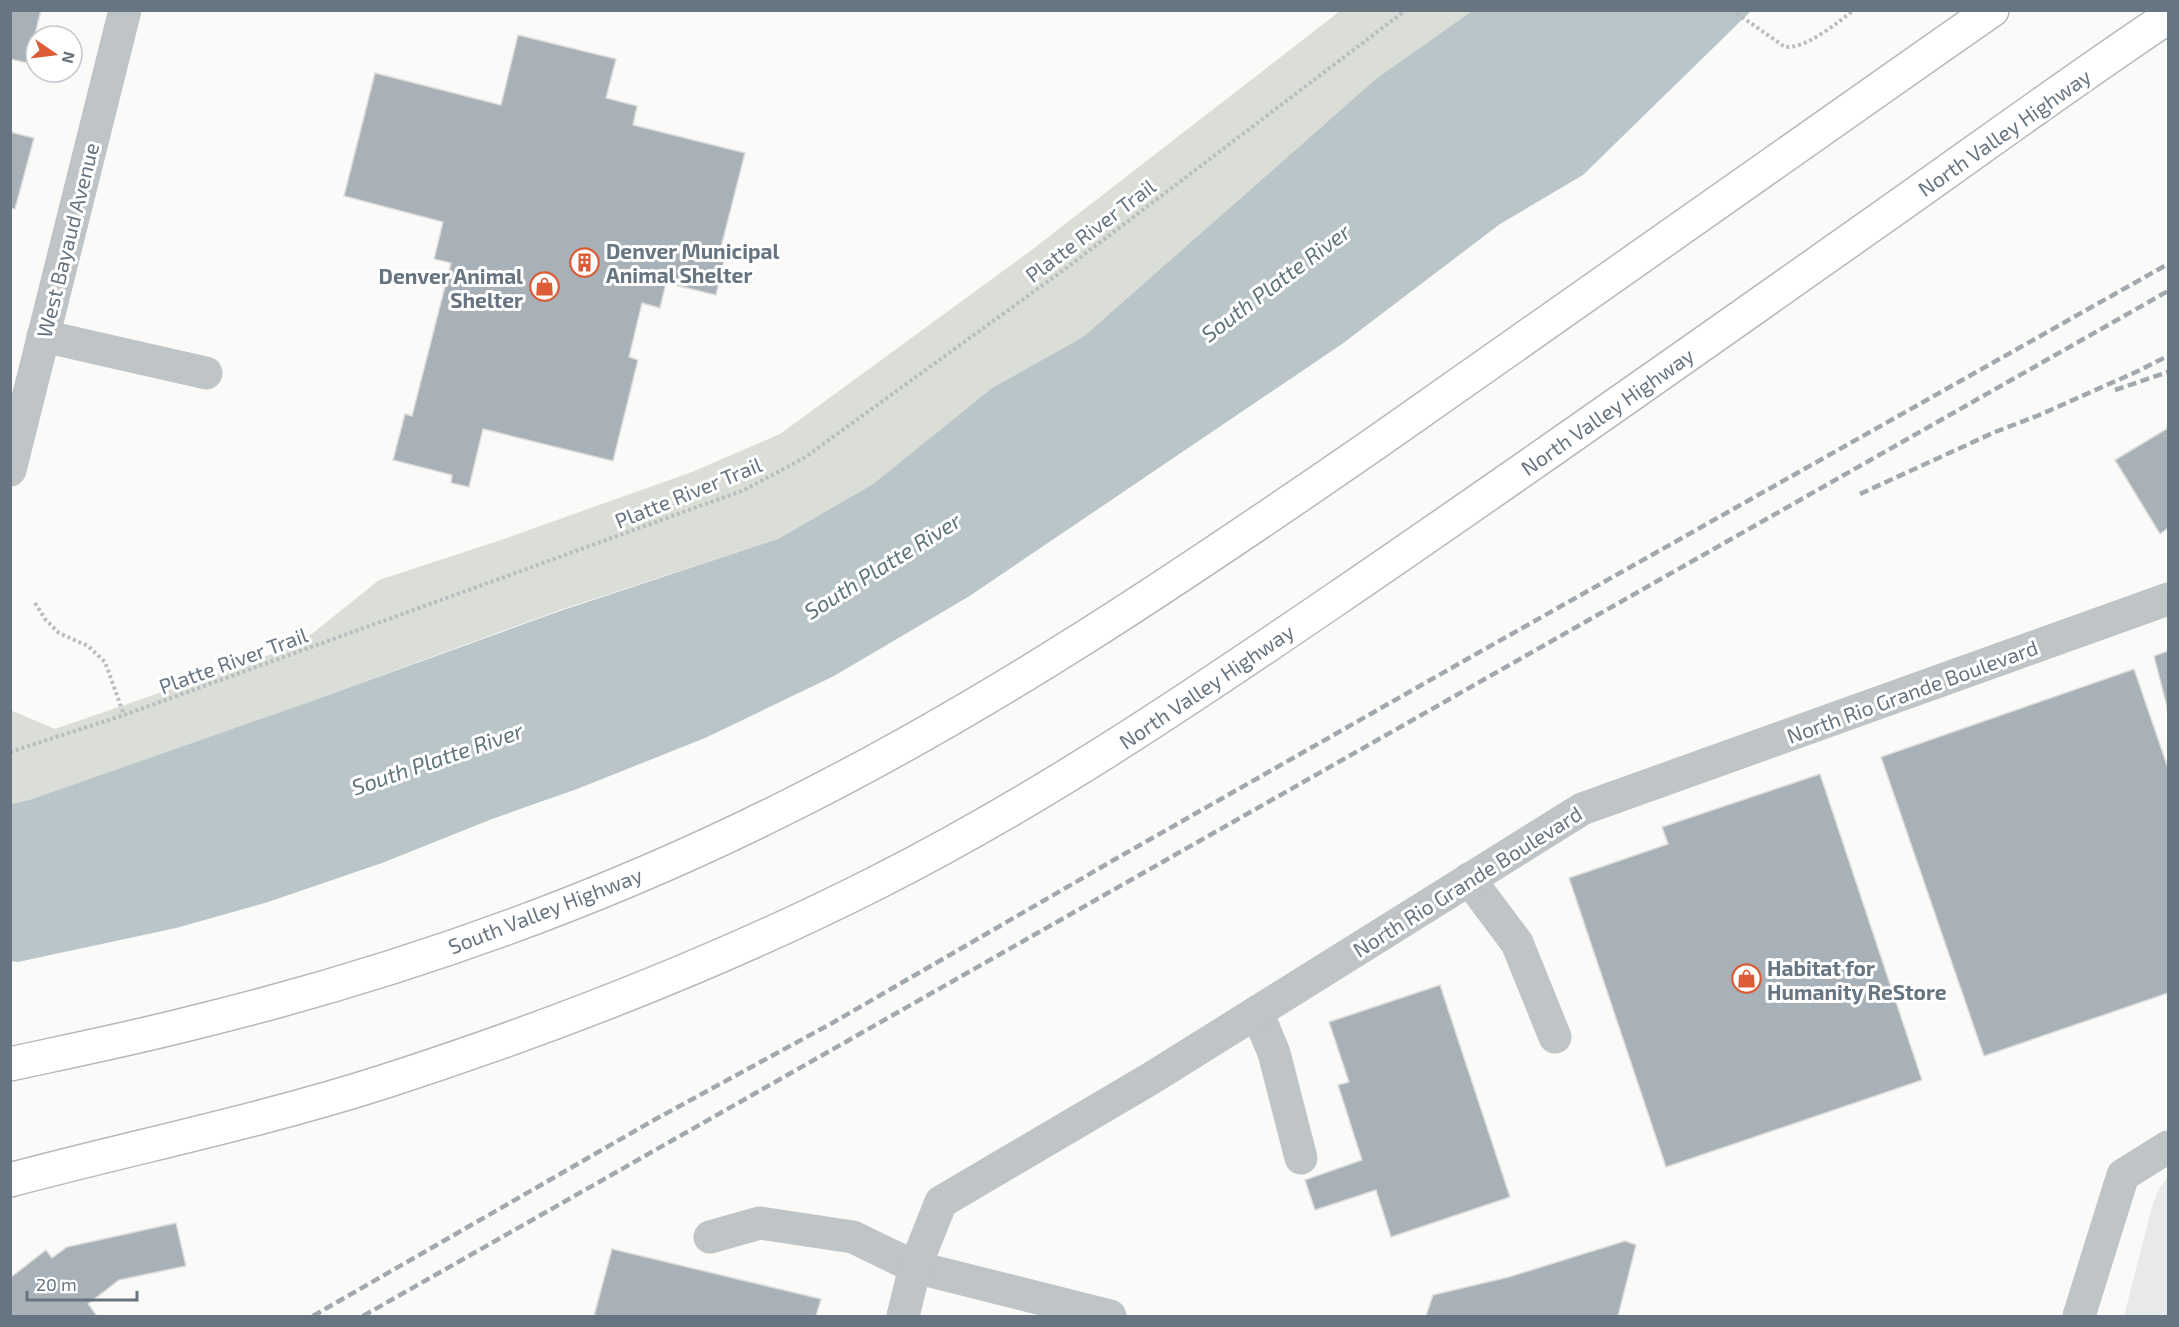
<svg xmlns="http://www.w3.org/2000/svg" width="2179" height="1327" font-family="'Exo 2',sans-serif">
<style>
.built{fill:#e8e9e9}
.green{fill:#daded7}
.water{fill:#b9c5c9}
.building{fill:#a8b1b7;stroke:#dcdcda;stroke-width:1.5}
.lines{fill:none;stroke-linecap:round;stroke-linejoin:round}
.highway-casing{stroke:#b5b9bc;stroke-width:36}
.path{stroke:#babdc0;stroke-width:4;stroke-dasharray:3 3;stroke-linecap:butt}
.minor{stroke:#bfc4c7;stroke-width:33}
.highway{stroke:#fff;stroke-width:33}
.rail{stroke:#a1a8ae;stroke-width:4.5;stroke-dasharray:9 4.5;stroke-linecap:butt}
.labels{text-anchor:middle;dominant-baseline:central;stroke-width:6;stroke-linejoin:round;paint-order:stroke}
.street-label{font-size:21px;fill:#667581;stroke:#fff}
.poi-label{font-size:21px;font-weight:bold;fill:#667581;stroke:#fff;text-anchor:start}
.water-label{font-size:22px;font-style:italic;fill:#60747b;stroke:#fff}
</style>
<rect width="100%" height="100%" fill="#fafaf8"/>
<polygon class="built" points="2168,1177 2168,1316 2124,1316 2153,1203 2159,1189"/>
<polygon class="green" points="1340,11 1472,11 1377,78 1083,337 992,388 873,484 778,539 560,610 309,702 29,800 11,804 10,710 55,729 298,645 379,580 501,540 692,472 780,434 1029,252"/>
<polygon class="water" points="1472,11 1751,11 1583,175 1500,224 1342,344 968,597 834,676 705,738 577,789 492,819 382,863 268,902 176,928 18,962 11,961 11,804 29,800 309,702 560,611 778,539 873,484 992,388 1083,337 1377,78"/>
<g class="building">
<polygon points="10,10 41,10 28,63 10,59"/>
<polygon points="518,35 616,59 606,98 637,106 633,125 745,153 718,259 724,261 716,295 666,283 660,308 642,303 629,357 638,360 613,461 483,429 469,487 451,483 452,475 393,460 405,414 412,416 451,263 434,259 443,222 344,196 375,73 501,105"/>
<polygon points="10,132 34,138 15,209 10,208"/>
<polygon points="2168,428 2168,528 2160,534 2115,460"/>
<polygon points="2168,651 2168,711 2154,656"/>
<polygon points="2134,669 2168,768 2168,993 1984,1056 1881,757"/>
<polygon points="1820,774 1922,1080 1666,1167 1569,878 1668,844 1662,827"/>
<polygon points="1440,985 1510,1197 1391,1237 1376,1190 1315,1210 1305,1180 1362,1160 1338,1085 1349,1082 1329,1022"/>
<polygon points="176,1223 186,1266 119,1280 88,1304 97,1316 10,1316 10,1278 46,1250 52,1258 67,1247"/>
<polygon points="1625,1241 1636,1245 1618,1316 1426,1316 1433,1295 1509,1277"/>
<polygon points="612,1249 821,1299 816,1316 594,1316"/>
</g>
<g class="lines">
<defs>
<g id="highway">
<path d="M10,1064C70,1051 129,1039 188,1024C390,975 590,905 777,812C988,708 1183,576 1377,442C1582,299 1786,153 1992,10"/>
<path d="M10,1180C134,1147 261,1121 383,1082C553,1027 720,962 878,882C1038,801 1185,702 1333,601C1518,475 1700,346 1883,217C1978,150 2072,81 2168,17"/>
</g>
</defs>
<use href="#highway" class="highway-casing"/>
<g class="path">
<path d="M1732,10L1785,47C1806,49 1837,23 1854,10"/>
<polyline points="35,603 45,619 59,633 88,646 105,662 124,715"/>
<polyline points="10,752 124,715 744,490 804,458 1065,269 1406,10"/>
</g>
<g class="minor">
<polyline points="43,336 206,373"/>
<polyline points="10,470 125,10"/>
<polyline points="1469,879 1517,943 1555,1037"/>
<polyline points="1257,1012 1274,1053 1301,1158"/>
<polyline points="710,1237 760,1223 853,1237 915,1267 1110,1316"/>
<polyline points="903,1316 915,1267 941,1202 1150,1079 1582,809 2168,599"/>
<polyline points="2079,1316 2123,1175 2168,1147"/>
</g>
<use href="#highway" class="highway"/>
<g class="rail">
<polyline points="2115,390 2168,372"/>
<polyline points="1860,494 1995,432 2037,416 2136,372 2168,356"/>
<polyline points="313,1316 654,1120 834,1022 1119,857 1469,658 2168,264"/>
<polyline points="363,1316 2168,291"/>
</g>
</g>
<defs>
<symbol id="building-ring" viewBox="-11 -11 22 22"><circle r="9.5" fill="#fff" stroke="#db5c37" stroke-width="1.5"/><path d="M-4-6H4V6H1V3H-1V6H-4ZM-2.5-4.3h1.7v1.8h-1.7ZM.8-4.3h1.7v1.8H.8ZM-2.5-1h1.7V.8h-1.7ZM.8-1h1.7V.8H.8Z" fill="#db5c37"/></symbol>
<symbol id="shop-ring" viewBox="-11 -11 22 22"><circle r="9.5" fill="#fff" stroke="#db5c37" stroke-width="1.5"/><path d="M-5-2.5h2.3a2.7 3.5 0 0 1 5.4 0H5L5.5 6h-11ZM-1.5-2.5h3a1.5 2.3 0 0 0-3 0Z" fill="#db5c37"/></symbol>
</defs>
<g fill-rule="evenodd">
<use href="#building-ring" x="568" y="246" width="33" height="33"/>
<use href="#shop-ring" x="528" y="270" width="33" height="33"/>
<use href="#shop-ring" x="1730" y="962" width="33" height="33"/>
</g>
<g class="labels">
<g class="street-label">
<text transform="translate(2004 132) rotate(-35)">North Valley Highway</text>
<text transform="translate(1090 230) rotate(-37)">Platte River Trail</text>
<text transform="translate(67 240) rotate(-76)">West Bayaud Avenue</text>
<text transform="translate(1607 411) rotate(-35)">North Valley Highway</text>
<text transform="translate(688 492) rotate(-22)">Platte River Trail</text>
<text transform="translate(233 660) rotate(-20)">Platte River Trail</text>
<text transform="translate(1206 686) rotate(-34)">North Valley Highway</text>
<text transform="translate(1912 691) rotate(-20)">North Rio Grande Boulevard</text>
<text transform="translate(1467 881) rotate(-32)">North Rio Grande Boulevard</text>
<text transform="translate(545 910) rotate(-21)">South Valley Highway</text>
</g>
<g class="poi-label">
<text x="606" y="250">Denver Municipal<tspan x="606" dy="24">Animal Shelter</tspan></text>
<text x="523" y="275" text-anchor="end">Denver Animal<tspan x="523" dy="24">Shelter</tspan></text>
<text x="1767" y="967">Habitat for<tspan x="1767" dy="24">Humanity ReStore</tspan></text>
</g>
<g class="water-label">
<text transform="translate(1275 282) rotate(-37)">South Platte River</text>
<text transform="translate(882 565) rotate(-32)">South Platte River</text>
<text transform="translate(437 758) rotate(-19)">South Platte River</text>
</g>
</g>
<rect width="2179" height="1327" fill="none" stroke="#667581" stroke-width="24"/>
<g transform="translate(54 54) rotate(104)"><circle r="28" fill="#ffffff" stroke="#c2c8cd" stroke-width="1.5"/>
<path d="M0-4.5L10 22L0 15L-10 22Z" fill="#db5c37"/>
<text y="-9" font-size="16" font-weight="bold" text-anchor="middle" fill="#667581">N</text>
</g>
<path d="M27 1291v9h110v-9" fill="none" stroke="#667581" stroke-width="3"/>
<text x="36" y="1291" font-size="18" fill="#667581" stroke="#ffffff" stroke-width="4.5" paint-order="stroke">20 m</text>
</svg>
